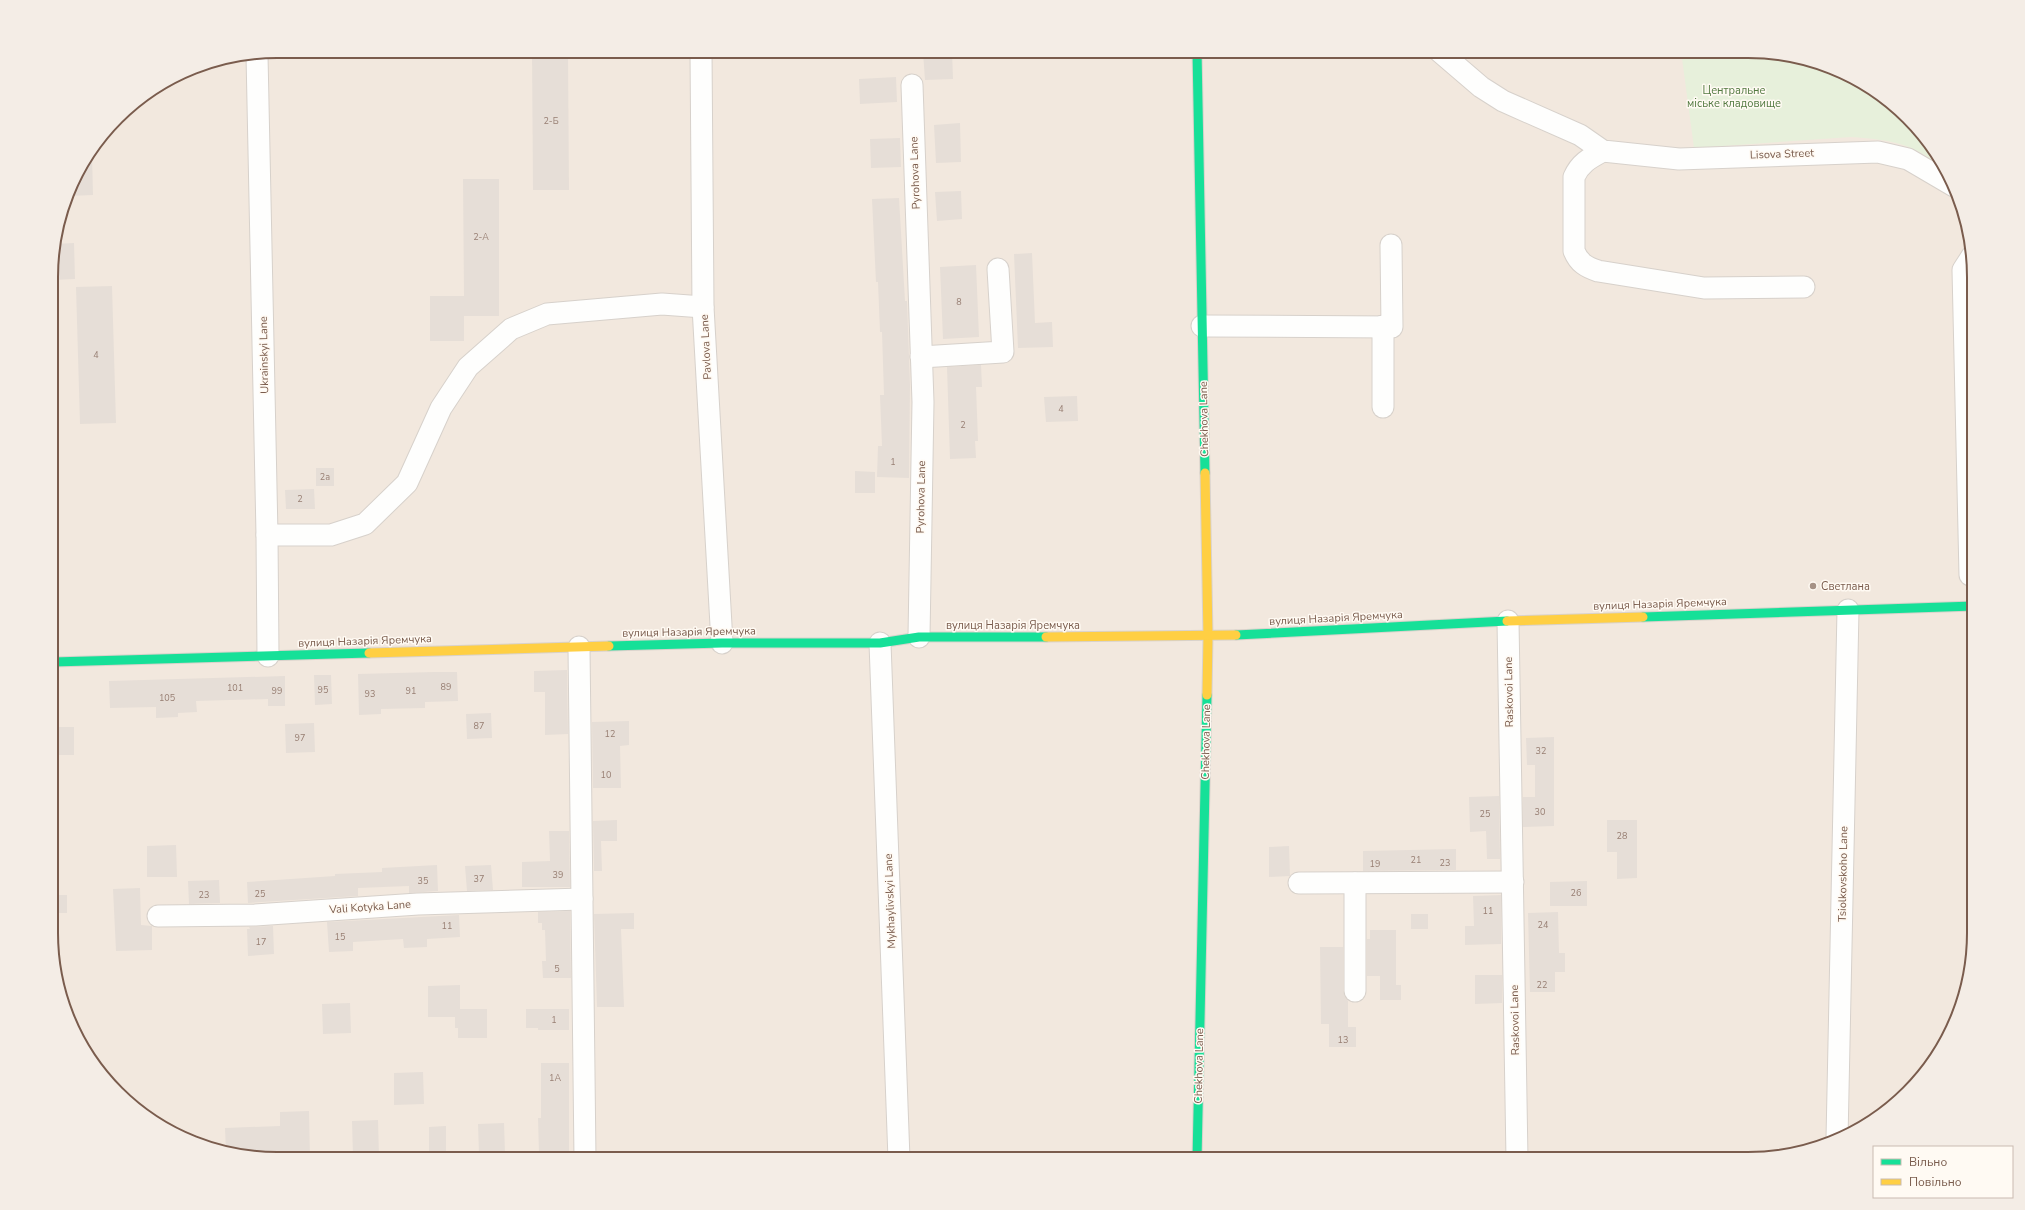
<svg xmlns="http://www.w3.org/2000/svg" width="2025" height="1210" font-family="'Nunito Sans',sans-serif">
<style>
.residential{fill:#f2e8de}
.green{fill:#e7f0db}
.building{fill:#e6ded7}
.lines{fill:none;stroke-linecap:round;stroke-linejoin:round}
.street-casing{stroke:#d7d1cb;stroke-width:23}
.fast-casing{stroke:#d9d2cb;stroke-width:11}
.slow-casing{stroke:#d9d2cb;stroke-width:11}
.street{stroke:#fefefd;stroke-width:21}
.fast{stroke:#16e098;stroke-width:9}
.slow{stroke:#ffcf43;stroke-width:9}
.poi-dot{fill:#a69286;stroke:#fffaf3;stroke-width:1.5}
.labels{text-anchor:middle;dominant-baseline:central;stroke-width:3;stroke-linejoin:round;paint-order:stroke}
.number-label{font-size:9px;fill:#977e72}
.park-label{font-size:11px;fill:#537a41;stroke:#fffaf3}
.street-label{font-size:11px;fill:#7a5c4d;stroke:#fffaf3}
.poi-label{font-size:11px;fill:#7a5c4d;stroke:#fffaf3;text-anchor:start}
.rim{fill:none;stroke:#7a5c4d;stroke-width:2}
</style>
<rect width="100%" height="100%" fill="#f9f5f0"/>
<polygon class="residential" points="277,51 1748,51 1807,59 1861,81 1908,117 1944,164 1962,204 1973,262 1974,948 1962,1006 1944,1046 1908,1093 1861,1129 1807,1151 1763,1159 277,1159 218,1151 164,1129 117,1093 89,1058 63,1006 53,962 53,248 74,177 128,107 191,68"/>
<path class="green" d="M1681,51H1748L1807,59L1861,81L1908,117L1946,170C1912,143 1893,140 1851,137L1694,148Z"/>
<g class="building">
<polygon points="952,51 953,79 925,80 923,52"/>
<polygon points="532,53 568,53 569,190 533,190"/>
<polygon points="896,77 897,102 860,104 859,79"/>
<polygon points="960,123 961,162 936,163 934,125"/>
<polygon points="900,138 901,167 871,168 870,139"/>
<polygon points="92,154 93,195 69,196 74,177"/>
<polygon points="463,179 499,179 499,316 464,316 464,341 430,341 430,296 464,296"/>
<polygon points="961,191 962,219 937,221 935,192"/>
<polygon points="899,198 905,301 907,301 910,385 909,478 877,477 878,446 882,446 880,395 884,395 882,332 880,332 878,282 876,282 872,199"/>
<polygon points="74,243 75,279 53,280 54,244"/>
<polygon points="1032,253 1035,323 1052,322 1053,347 1018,348 1014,254"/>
<polygon points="976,265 979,337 943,339 940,267"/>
<polygon points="112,286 116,423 80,424 76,287"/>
<polygon points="981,365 982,387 976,387 978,441 975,441 976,458 950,459 947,367"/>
<polygon points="1077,396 1078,421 1046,422 1044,397"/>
<rect x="316" y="468" width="18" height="18"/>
<polygon points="855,471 875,472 875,493 855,493"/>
<polygon points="314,489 315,509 286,509 285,490"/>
<polygon points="567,670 568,734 545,735 545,692 534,692 534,671"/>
<polygon points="434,672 457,672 458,701 425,702 425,708 381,709 381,714 359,715 358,674"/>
<polygon points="314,675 331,675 332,704 315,705"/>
<polygon points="285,676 285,706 268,706 268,699 196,701 197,712 178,713 178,717 156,718 156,707 110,708 109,681"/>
<polygon points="491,713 492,738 467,739 466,714"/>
<polygon points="629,721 629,745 620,746 621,788 593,788 592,722"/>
<polygon points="314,723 315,752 286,753 285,724"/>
<rect x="53" y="727" width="21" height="28"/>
<polygon points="1554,737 1554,826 1523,827 1523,797 1535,797 1535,765 1527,765 1526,738"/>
<polygon points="1499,796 1500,859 1487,859 1486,831 1470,832 1469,797"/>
<polygon points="617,820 617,841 601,841 602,871 594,871 593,821"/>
<polygon points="1607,820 1637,820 1637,878 1617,879 1617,852 1607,852"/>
<polygon points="549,831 569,831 570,887 522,887 522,862 550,861"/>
<polygon points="176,845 177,877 147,877 147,846"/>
<polygon points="1289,846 1290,876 1269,877 1269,847"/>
<polygon points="1456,849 1456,870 1363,871 1363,851"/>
<polygon points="437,865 438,891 409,893 409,886 358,888 358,896 248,903 247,882 335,876 335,874 382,872 382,868"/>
<polygon points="491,865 493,890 467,891 465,866"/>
<polygon points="219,880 220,903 189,904 188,881"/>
<polygon points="1587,881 1587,906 1550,906 1550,882"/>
<polygon points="140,888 141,925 152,926 152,950 116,951 113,889"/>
<rect x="53" y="895" width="14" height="18"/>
<polygon points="1501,895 1501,944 1465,945 1465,926 1474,926 1473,896"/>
<polygon points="570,911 571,978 543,978 542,961 546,961 545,930 542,930 542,923 538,923 538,912"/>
<polygon points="1558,912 1559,953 1565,953 1565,972 1555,972 1555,992 1530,992 1528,913"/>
<polygon points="634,913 634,929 621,929 624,1007 597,1007 594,914"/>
<rect x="1411" y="914" width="17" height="15"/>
<polygon points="459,915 460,937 427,939 427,947 404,948 403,939 353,942 353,951 329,952 327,922"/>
<polygon points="273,926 274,954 248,956 247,929 250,929 249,927"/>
<polygon points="1370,930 1396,930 1396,985 1401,985 1401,1000 1380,1000 1380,976 1367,976 1367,939 1370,939"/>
<polygon points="1320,947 1343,947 1343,991 1348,1001 1348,1027 1356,1027 1356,1047 1329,1047 1329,1024 1321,1024"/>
<polygon points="1475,975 1502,975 1502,1003 1475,1004"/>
<polygon points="460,985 460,1009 487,1009 487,1038 458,1038 458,1028 455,1028 455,1017 428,1017 428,986"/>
<polygon points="350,1003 351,1033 323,1034 322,1004"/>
<polygon points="526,1009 569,1009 569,1030 538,1030 538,1028 526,1028"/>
<polygon points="541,1063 569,1063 569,1152 539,1153 538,1118 541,1118"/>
<polygon points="423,1072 424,1104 394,1105 394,1073"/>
<polygon points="309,1111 310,1158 277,1159 226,1152 225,1128 280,1126 280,1112"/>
<polygon points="378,1120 379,1156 353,1157 352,1121"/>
<polygon points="504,1123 505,1153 479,1154 478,1124"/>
<polygon points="446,1126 446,1155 429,1155 429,1127"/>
</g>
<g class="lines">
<defs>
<g id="street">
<polyline points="701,51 703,307 722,643"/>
<polyline points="1439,51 1481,87 1503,101 1580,135 1603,151 1679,159 1878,152 1908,159 1954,186"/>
<polyline points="257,55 267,535 268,656"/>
<polyline points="912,85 923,402 919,637"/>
<path d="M1603,151C1590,158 1580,163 1574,177V251C1579,263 1586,267 1598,271L1704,288L1804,287"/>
<polyline points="1202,326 1392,327 1391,245"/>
<polyline points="1383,326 1383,407"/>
<polyline points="921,357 1003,352 998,269"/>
<polyline points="267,535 331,535 365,524 407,483 441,408 468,367 511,329 547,314 662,304 703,307"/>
<polyline points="1970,575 1963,270 1972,256"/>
<polyline points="1508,621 1517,1159"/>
<polyline points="880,643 899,1159"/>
<polyline points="579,647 585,1159"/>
<polyline points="1299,883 1513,882"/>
<polyline points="1355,883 1355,991"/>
<polyline points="158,916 255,915 418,904 582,899"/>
<polyline points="1837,1139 1848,610"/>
</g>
<g id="fast">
<polyline points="1197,51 1205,473"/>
<polyline points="1643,617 1974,606"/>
<polyline points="1236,635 1507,621"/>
<polyline points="609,646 722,643 880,643 919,637 1046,637"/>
<polyline points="53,662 369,653"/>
<polyline points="1197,1159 1207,695"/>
</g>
<g id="slow">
<polyline points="1205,473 1208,636 1207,695"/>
<polyline points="1507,621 1643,617"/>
<polyline points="1046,637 1236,635"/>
<polyline points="369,653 609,646"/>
</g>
</defs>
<use href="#street" class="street-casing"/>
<use href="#fast" class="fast-casing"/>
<use href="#slow" class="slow-casing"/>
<use href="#street" class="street"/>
<use href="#fast" class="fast"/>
<use href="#slow" class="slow"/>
</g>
<circle class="poi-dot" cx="1813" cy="586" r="4"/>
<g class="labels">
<g class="number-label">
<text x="551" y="121">2-Б</text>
<text x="481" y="237">2-А</text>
<text x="959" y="302">8</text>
<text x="96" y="355">4</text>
<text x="1061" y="409">4</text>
<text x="963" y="425">2</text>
<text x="893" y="462">1</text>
<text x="325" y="477">2а</text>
<text x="300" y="499">2</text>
<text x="446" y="687">89</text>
<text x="235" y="688">101</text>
<text x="323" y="690">95</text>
<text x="277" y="691">99</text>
<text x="411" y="691">91</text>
<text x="370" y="694">93</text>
<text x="167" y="698">105</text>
<text x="479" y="726">87</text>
<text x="610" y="734">12</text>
<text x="300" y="738">97</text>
<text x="1541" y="751">32</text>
<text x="606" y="775">10</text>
<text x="1540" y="812">30</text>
<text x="1485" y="814">25</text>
<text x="1622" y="836">28</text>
<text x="1416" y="860">21</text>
<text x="1445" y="863">23</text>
<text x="1375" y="864">19</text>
<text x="558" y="875">39</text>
<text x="479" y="879">37</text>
<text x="423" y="881">35</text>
<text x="1576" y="893">26</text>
<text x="260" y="894">25</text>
<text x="204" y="895">23</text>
<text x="1488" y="911">11</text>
<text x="1543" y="925">24</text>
<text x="447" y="926">11</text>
<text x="340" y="937">15</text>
<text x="261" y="942">17</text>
<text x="557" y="969">5</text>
<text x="1542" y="985">22</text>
<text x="554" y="1020">1</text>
<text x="1343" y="1040">13</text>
<text x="555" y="1078">1А</text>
</g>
<g class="park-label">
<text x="1734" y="90">Центральне<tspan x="1734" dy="13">міське кладовище</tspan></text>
</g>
<g class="street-label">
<text transform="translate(1782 154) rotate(-2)">Lisova Street</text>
<text transform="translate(915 173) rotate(-92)">Pyrohova Lane</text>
<text transform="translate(706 347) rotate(-93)">Pavlova Lane</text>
<text transform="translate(264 355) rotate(-91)">Ukrainskyi Lane</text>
<text transform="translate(1204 419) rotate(-91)">Chekhova Lane</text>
<text transform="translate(921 497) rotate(-89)">Pyrohova Lane</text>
<text transform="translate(1660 604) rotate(-2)">вулиця Назарія Яремчука</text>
<text transform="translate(1336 618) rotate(-3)">вулиця Назарія Яремчука</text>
<text x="1013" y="625">вулиця Назарія Яремчука</text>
<text transform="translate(689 632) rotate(-1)">вулиця Назарія Яремчука</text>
<text transform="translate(365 641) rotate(-2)">вулиця Назарія Яремчука</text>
<text transform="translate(1509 692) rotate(-91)">Raskovoi Lane</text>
<text transform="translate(1206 742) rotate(-89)">Chekhova Lane</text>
<text transform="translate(1843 874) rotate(-89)">Tsiolkovskoho Lane</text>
<text transform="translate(890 901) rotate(-92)">Mykhaylivskyi Lane</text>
<text transform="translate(370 907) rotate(-4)">Vali Kotyka Lane</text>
<text transform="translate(1515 1020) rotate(-91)">Raskovoi Lane</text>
<text transform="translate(1199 1066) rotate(-89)">Chekhova Lane</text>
</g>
<g class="poi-label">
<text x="1821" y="586">Светлана</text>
</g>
</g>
<path d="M0 0H2025V1210H0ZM277 58H1748A219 219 0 0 1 1967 277V933A219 219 0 0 1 1748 1152H277A219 219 0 0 1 58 933V277A219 219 0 0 1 277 58Z" fill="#f4ede6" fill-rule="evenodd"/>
<path class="rim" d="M277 58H1748A219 219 0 0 1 1967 277V933A219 219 0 0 1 1748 1152H277A219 219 0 0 1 58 933V277A219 219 0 0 1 277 58Z"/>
<rect x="1873" y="1146" width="140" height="52" fill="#fffaf3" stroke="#cabbb1"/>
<rect x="1881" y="1159" width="20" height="6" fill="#16e098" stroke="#cabbb1"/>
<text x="1909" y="1166" font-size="12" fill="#7a5c4d">Вільно</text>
<rect x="1881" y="1179" width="20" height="6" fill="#ffcf43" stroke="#cabbb1"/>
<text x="1909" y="1186" font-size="12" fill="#7a5c4d">Повільно</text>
</svg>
